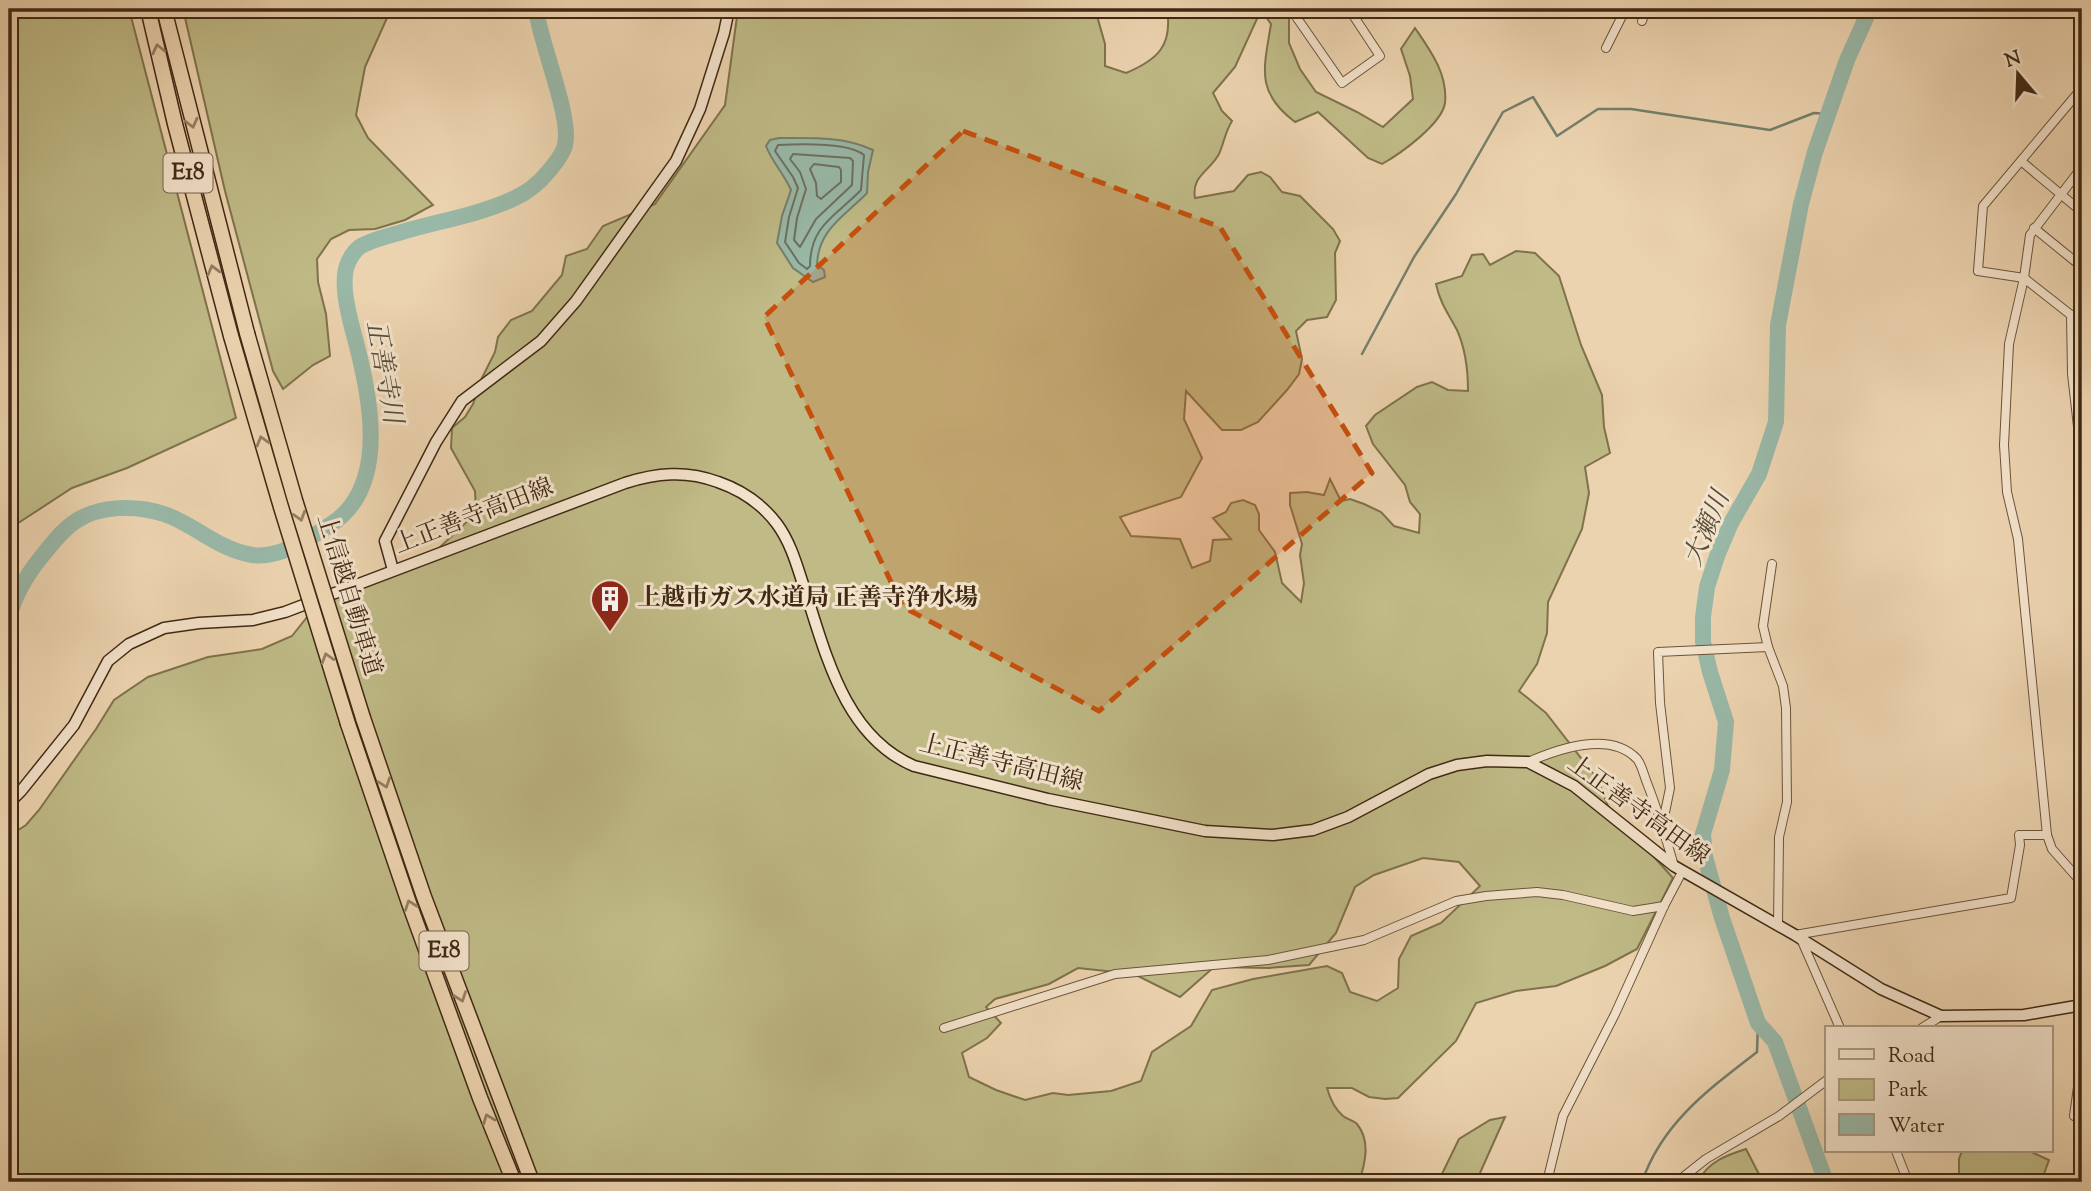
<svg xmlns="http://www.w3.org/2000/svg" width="2091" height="1191" font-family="'Sorts Mill Goudy','Noto Serif JP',serif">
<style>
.green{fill:#bfba86;stroke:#7f724c;stroke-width:2;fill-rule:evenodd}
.water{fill:#99b8a8;stroke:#757f6c;stroke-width:2}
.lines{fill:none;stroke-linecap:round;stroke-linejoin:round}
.shore{stroke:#6c705e;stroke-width:2}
.stream{stroke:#757f6c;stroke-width:2.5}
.river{stroke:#99b8a8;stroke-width:16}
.street-casing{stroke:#6a543a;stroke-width:10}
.secondary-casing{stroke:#3f2913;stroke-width:13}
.highway-casing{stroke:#3f2913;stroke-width:17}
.street{stroke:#f3e2cb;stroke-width:8}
.secondary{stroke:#f3e2cb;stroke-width:10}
.highway{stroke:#ecd3af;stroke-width:14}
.highway-bridge-casing{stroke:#3f2913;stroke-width:17;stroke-linecap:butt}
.highway-bridge{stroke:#ecd3af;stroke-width:14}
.oneway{stroke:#967e61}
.marked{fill:#c64f0d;fill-opacity:0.2;stroke:#c64f0d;stroke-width:5;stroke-dasharray:14 9;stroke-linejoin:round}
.labels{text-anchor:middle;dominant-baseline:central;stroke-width:6;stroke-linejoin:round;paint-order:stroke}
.shield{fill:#f3e2cb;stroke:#75604a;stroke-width:2}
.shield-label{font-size:23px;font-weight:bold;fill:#3f2913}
.street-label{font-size:24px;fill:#3f2913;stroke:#f3e2cb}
.poi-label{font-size:24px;font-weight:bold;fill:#3f2913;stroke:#f3e2cb;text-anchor:start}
.water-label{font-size:26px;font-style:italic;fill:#564d38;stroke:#f3e2cb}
</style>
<rect width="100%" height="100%" fill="#ecd3af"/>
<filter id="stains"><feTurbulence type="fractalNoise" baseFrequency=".00286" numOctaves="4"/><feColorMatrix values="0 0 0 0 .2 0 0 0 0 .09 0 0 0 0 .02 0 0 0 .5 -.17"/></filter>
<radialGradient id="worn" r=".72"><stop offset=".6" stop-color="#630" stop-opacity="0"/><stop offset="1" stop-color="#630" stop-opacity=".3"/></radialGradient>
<g class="green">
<polygon points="9,9 129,9 236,418 127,468 72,488 9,529"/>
<polygon points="183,9 391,9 365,67 356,115 368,138 433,205 405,220 375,229 349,230 331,239 317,259 318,282 326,314 330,356 313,365 283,389 273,371 225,191"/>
<path d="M738,9H1095L1105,44V66L1126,73C1157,60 1173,46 1167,9H1289V43L1300,69L1316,92L1357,112L1383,127L1413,99L1410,76L1401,49L1415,28C1430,50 1448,74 1445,103C1442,124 1400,154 1382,164L1368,158L1318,112L1295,122C1255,92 1264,68 1271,24L1261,10L1235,67L1213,93L1222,111L1232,121C1225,132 1224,143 1219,154C1210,171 1191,176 1195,198L1234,191L1248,175L1261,172L1270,177L1282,192L1300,196L1333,229L1340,241L1335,253L1336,300L1327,317L1307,320L1296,331L1302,359L1299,374L1287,390L1258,422L1241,430H1222L1186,391L1184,419L1202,458L1181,497L1120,517L1131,536L1180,539L1192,568L1210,561L1213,540L1231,539L1213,518L1226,512L1231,503L1243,500L1255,505L1259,514V530L1275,552L1282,583L1301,602L1304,583L1300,555L1302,544L1290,505V493L1307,492L1324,495L1330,479L1341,501L1350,499L1364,504L1381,512L1394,526L1419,533L1420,514L1410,502L1405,485L1373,444L1366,426L1375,415L1417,387L1432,382L1448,390L1468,391C1468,370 1466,350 1457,330C1448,313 1440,303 1436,284L1462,276L1472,255L1483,254L1490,265L1516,251L1535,253L1559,276L1581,345L1602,395L1604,427L1610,453L1585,467L1589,493L1582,529L1548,602L1547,633L1537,664L1519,691L1546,713L1598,780L1608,806L1673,878L1637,949L1605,966L1556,986L1516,991L1476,1003L1456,1041L1398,1098L1385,1099L1369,1097L1352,1088H1327C1330,1099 1334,1108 1343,1116C1347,1119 1354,1121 1357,1124C1371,1141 1365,1164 1359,1182H9V836L26,825L39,810L96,729L114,700L148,677L208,657L262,649L292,636L315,607L437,550L476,513L475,491L451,448L452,428L465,417L473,404L482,378L495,352L498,337L511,320L532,311L562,275L566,256L587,249L603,226L655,204L725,105ZM1423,858L1459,862L1480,886L1441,923L1411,936L1399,959L1398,988L1377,1001L1350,992L1342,973L1327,966L1253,979L1212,990L1191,1026L1152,1052L1141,1081L1111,1091L1068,1095L1053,1093L1025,1100L996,1090L969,1077L962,1053L987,1038L1001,1023L986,1007L995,999L1049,984L1078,968L1134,974L1180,997L1214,967L1268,968L1309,965L1336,933L1355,887L1374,875Z"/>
<polygon points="1505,1117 1476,1182 1438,1182 1459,1139 1490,1120"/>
<path d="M1746,1149L1763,1182H1698C1707,1162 1727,1155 1746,1149Z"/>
<polygon points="1962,1151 2029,1151 2049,1160 2041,1182 1959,1182 1959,1159"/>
</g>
<path class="water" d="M779,138C810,138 844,136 873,150L868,172L867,193C845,216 818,229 817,265L824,270L825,277L813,282L793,268L777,243L782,216L791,190C784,174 772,162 766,146L770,140Z"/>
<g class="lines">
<g class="shore">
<path d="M778,145C798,144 848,142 864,155L861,190C836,216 810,225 810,266L807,269L799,263L785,242L789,217L798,188L793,177L775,151Z"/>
<polygon points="793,154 850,158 853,161 852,185 816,219 800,247 794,240 797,218 806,189 800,172 790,159"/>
<polygon points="814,164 839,167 841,170 841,182 821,199 817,196 816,183 810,169"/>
</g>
<g class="stream">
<polyline points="1362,354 1414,257 1456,194 1503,112 1533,97 1557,136 1598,109 1631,109 1770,130 1814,113 1829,114"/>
<path d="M1642,1182C1662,1123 1709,1089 1757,1052L1758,1023"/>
</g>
<g class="river">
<path d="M9,617C15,595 28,573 42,556C52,544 63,529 76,521C100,505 137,505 164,514C194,524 219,550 252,555C279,559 308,539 330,525C392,486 369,389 353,331C348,312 340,281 348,263C351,256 355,250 361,246C374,239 388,236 402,232C439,221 479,215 515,198C528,192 539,183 548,172C554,165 563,154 565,145C572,117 540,43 536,9"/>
<polyline points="1826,1182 1775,1042 1758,1023 1722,918 1705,857 1703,834 1722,770 1726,722 1710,672 1703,642 1703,617 1707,587 1717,556 1731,523 1759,474 1776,422 1778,325 1801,204 1815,152 1847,60 1870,9"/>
</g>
<defs>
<g id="street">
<polyline points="1311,9 1297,18 1342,83 1380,56 1349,9"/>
<polyline points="1642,21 1646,9"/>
<polyline points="1606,48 1622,16 1619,9"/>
<polyline points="2082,88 1983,206 1978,271 2024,278 2071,315 2082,315"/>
<polyline points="2021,161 2082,212"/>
<polyline points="2082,167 2030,235 2024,278 2009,344 2004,445 2007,492 2018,539 2047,835 2052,849 2082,883"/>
<polyline points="2034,228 2082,267"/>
<polyline points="2071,315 2072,374 2080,444 2082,444"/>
<polyline points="1772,564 1763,626 1768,647 1783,686 1786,708 1787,802 1779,837 1778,925"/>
<path d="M1528,762C1558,749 1610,730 1637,759C1642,765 1644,776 1647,783C1658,811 1666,838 1674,866"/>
<polyline points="1663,822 1670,788 1660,703 1658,652 1768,647"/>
<polyline points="1795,935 2011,898 2020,845 2019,835 2047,835"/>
<polyline points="1801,939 1840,1028"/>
<polyline points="944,1028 1115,974 1268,960 1364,940 1456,901 1486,896 1537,892 1563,895 1633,911 1664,906"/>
<polyline points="1922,1028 1941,1016"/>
<polyline points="2082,1058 2074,1116 2082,1119"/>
<polyline points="1896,1151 1908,1182"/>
<polyline points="1547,1182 1563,1116 1615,1014 1664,906 1682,872"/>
<polyline points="1677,1182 1706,1159 1779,1116 1827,1080"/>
</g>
<g id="secondary">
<polyline points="393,570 385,541 436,442 462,401 541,341 576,301 676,161 700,109 724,33 729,9"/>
<path d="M9,803L21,791L74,725L108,661L129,644L164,628L199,623L253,620L285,612L625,483C656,473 686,470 718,482C741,490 762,504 777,524C791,543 797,566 804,587C826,654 844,736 914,766L1048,799L1205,831L1273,835L1313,830L1348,817L1429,774L1457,765L1487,761L1528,762L1574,786L1674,866L1795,935L1881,989L1941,1016L2024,1015L2082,1005"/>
</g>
<g id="highway">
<polyline points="148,9 175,124 231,336"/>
<polyline points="164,9 247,333"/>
<polyline points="363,718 424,897 532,1182"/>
<polyline points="348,724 409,903 480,1098 514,1182"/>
</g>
</defs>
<use href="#street" class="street-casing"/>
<use href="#secondary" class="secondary-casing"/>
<use href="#highway" class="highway-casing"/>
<use href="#street" class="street"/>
<use href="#secondary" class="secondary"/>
<use href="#highway" class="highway"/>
<defs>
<g id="highway-bridge">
<polyline points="247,333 295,500 363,718"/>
<polyline points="231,336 281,507 348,724"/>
</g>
</defs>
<use href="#highway-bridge" class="highway-bridge-casing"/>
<use href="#highway-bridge" class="highway-bridge"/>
</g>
<defs><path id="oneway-chevron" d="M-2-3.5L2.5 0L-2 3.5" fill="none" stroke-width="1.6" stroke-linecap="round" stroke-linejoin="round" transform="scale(1.75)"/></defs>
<g class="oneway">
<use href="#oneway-chevron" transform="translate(158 49) rotate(-103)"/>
<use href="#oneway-chevron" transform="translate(192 123) rotate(76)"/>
<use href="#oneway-chevron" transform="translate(213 270) rotate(-105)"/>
<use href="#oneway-chevron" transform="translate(262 441) rotate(-106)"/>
<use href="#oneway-chevron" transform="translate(300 516) rotate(73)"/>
<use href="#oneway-chevron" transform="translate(327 658) rotate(-107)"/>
<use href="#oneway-chevron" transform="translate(385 783) rotate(71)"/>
<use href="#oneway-chevron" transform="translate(410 905) rotate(-110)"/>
<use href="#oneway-chevron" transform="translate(461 997) rotate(70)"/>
<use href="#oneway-chevron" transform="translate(488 1119) rotate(-111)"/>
</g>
<path class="marked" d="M963,131L1220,227L1372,473L1099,711L903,607L764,317Z"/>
<defs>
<symbol id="building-pin" viewBox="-11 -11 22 30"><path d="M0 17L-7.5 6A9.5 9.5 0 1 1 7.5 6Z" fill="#8f2418" stroke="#f3e2cb"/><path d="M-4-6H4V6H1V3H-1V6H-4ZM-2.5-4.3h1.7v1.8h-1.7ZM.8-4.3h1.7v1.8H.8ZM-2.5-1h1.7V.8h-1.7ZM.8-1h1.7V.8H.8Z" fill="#fff"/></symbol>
</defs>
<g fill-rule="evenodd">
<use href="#building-pin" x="588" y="577" width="44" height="60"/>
</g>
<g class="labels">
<g class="shield">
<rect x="163.5" y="153.5" width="49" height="39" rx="5"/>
<rect x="419.5" y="931.5" width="49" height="39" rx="5"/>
</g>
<g class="shield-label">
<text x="188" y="173">E18</text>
<text x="444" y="951">E18</text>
</g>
<g class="street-label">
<text transform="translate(474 517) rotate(-21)">上正善寺高田線</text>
<text transform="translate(348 595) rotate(73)">上信越自動車道</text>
<text transform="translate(1001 764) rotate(14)">上正善寺高田線</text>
<text transform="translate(1638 811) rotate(36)">上正善寺高田線</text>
</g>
<g class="poi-label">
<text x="637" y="599">上越市ガス水道局 正善寺浄水場</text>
</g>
<g class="water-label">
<text transform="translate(383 372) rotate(80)">正善寺川</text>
<text transform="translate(1708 529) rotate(-67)">大瀬川</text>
</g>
</g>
<rect width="2091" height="1191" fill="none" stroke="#ecd3af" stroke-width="35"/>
<rect x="10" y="10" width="2070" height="1170" fill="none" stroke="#3f2913" stroke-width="3.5"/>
<rect x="18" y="18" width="2056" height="1156" fill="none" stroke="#3f2913" stroke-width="2"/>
<rect x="1825" y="1026" width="228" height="126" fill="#f3e2cb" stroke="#ab9881" stroke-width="2"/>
<rect x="1839" y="1049" width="35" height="10" fill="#f3e2cb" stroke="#ab9881" stroke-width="2"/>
<text x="1888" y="1062" font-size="21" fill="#3f2913">Road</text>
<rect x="1839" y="1079" width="35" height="21" fill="#bfba86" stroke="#ab9881" stroke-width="2"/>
<text x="1888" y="1096" font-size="21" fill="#3f2913">Park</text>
<rect x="1839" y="1114" width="35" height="21" fill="#99b8a8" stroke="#ab9881" stroke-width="2"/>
<text x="1888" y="1132" font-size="21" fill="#3f2913">Water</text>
<g transform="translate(2018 74) rotate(341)" stroke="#f3e2cb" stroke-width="5" paint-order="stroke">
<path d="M0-5L12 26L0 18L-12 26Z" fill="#3f2913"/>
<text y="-10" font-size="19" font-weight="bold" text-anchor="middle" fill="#3f2913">N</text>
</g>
<rect width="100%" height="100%" filter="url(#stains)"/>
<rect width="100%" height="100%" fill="url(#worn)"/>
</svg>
